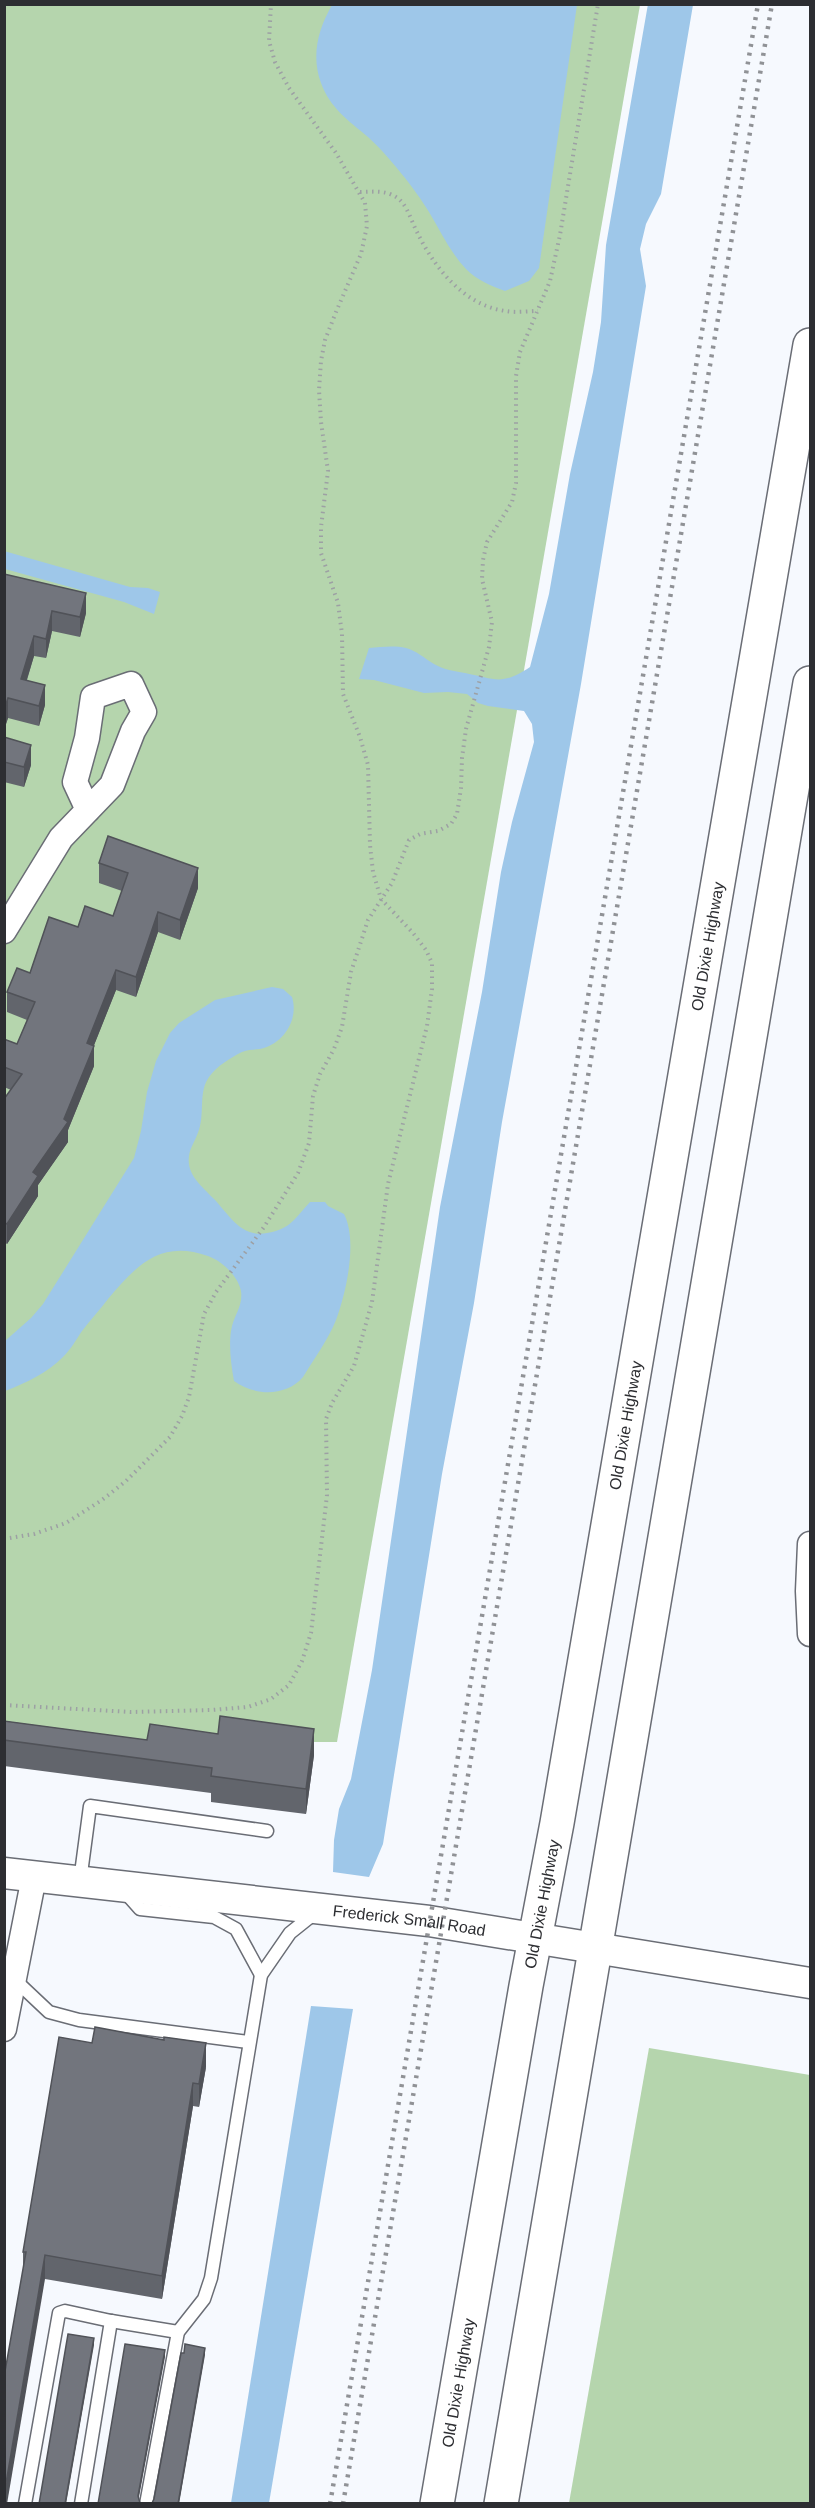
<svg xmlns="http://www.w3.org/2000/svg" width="815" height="2508" font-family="Helvetica,sans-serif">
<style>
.green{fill:#b5d5ad}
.water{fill:#9ec7e9}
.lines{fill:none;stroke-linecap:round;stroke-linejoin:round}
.service-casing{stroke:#6a6d75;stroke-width:15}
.minor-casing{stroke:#6a6d75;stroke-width:27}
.tertiary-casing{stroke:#6a6d75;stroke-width:33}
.secondary-casing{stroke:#6a6d75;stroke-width:36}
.path{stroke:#9da0a4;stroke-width:4;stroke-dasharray:1.5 4.5;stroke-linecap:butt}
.service{stroke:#fff;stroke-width:12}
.minor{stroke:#fff;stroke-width:24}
.tertiary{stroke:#fff;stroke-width:30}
.secondary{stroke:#fff;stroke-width:33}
.rail{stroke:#909296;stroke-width:4.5;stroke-dasharray:3 6;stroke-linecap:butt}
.wall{fill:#62656c}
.shaded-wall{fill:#505258}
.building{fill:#72757d;stroke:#505258;stroke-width:1.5}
.labels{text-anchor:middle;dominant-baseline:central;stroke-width:6;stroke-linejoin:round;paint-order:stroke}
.street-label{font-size:16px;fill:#2d2e32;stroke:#fff}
</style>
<rect width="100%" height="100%" fill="#f6f9fe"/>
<g class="green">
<polygon points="4,5 640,5 337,1742 5,1742"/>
<polygon points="649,2048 810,2075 810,2503 569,2503"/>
</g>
<g class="water">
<path d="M648,4L693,5L661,194L646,224L640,249L646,286L581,684L502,1122L474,1303L442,1474L383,1844L369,1877L333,1872L334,1840L339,1809L351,1779L372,1670L440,1207L482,992L501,872L512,822L534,742L532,724L524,711L488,706L478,703L467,694L448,692L424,693L374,680L359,679L369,648C381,647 394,645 406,648C417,651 424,658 434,664C445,670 453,671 465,673C495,679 502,686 530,667L549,594L570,474L593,372L601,322L606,245Z"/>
<path d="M332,5H577L539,268L529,281L505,291C491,286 477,280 466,269C450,252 441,232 429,212C416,190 387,154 368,137C349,121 330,108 321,83C311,56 318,29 332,5Z"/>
<polygon points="4,551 130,587 148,588 160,592 154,614 124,602 5,569"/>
<path d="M272,987L283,989L292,997C299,1019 284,1044 260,1049C254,1050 249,1049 242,1052C230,1058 217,1066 209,1077C199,1091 204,1110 200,1126C198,1135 193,1143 190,1151C184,1173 200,1184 213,1198C229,1214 240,1238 267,1233C291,1229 295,1218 310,1202H325L328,1206L344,1214C358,1241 346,1293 336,1320C328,1340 314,1359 303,1377C286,1397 254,1396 234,1381C231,1364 228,1343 232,1326C235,1314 243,1305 241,1291C238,1276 222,1261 208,1256C160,1239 136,1266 108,1299C100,1310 90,1320 82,1331C76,1340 71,1349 63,1357C47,1373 26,1383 5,1391V1341L31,1318L43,1304L134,1158L141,1131L147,1092L156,1061L170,1033L179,1023L215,1000Z"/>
<polygon points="311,2006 353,2009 269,2503 231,2503"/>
</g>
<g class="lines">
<defs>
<g id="service">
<polyline points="80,1881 90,1806 267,1831"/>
<polyline points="124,1891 140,1909 214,1917 236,1929 261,1975"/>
<polyline points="14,1979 49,2012 79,2020 248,2042"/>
<polyline points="25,2504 59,2313 65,2311 111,2321 178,2332"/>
<polyline points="81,2504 111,2321"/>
<polyline points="146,2504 178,2332 204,2299 211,2278 261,1975 290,1933 315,1913"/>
</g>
<g id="minor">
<polyline points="4,931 61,838 112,785 133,731 144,712 131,684 93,697 87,738 75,782 88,810"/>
<polyline points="810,1544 808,1591 810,1634"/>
<polyline points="4,2029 34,1877"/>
</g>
<g id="tertiary">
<path id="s1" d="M4,1873L429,1921L810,1983"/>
</g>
<g id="secondary">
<path id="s2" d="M437,2504L526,1986L557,1823L810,345"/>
<polyline points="501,2504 810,683"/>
</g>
</defs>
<use href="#service" class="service-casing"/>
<use href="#minor" class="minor-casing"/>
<use href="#tertiary" class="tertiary-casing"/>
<use href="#secondary" class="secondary-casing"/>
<g class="path">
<path d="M360,192C371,192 382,190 392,195C407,201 410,219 417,232C434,267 464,306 506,311C516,313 528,311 538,311"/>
<polyline points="4,1539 34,1534 66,1523 102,1500 126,1481 170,1437 182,1416 189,1397 204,1314 216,1292 264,1227 298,1173 309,1143 313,1096 320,1074 334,1049 342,1027 351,972 368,920 392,883 409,840 420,834 438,831 451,824 457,814 461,788 462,758 466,729 489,647 492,622 482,579 483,560 487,542 512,502 516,483 516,376 520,352 550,281 560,235 598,4"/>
<polyline points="4,1705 131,1712 212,1710 248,1707 271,1699 289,1685 302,1661 311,1633 327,1495 326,1419 332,1403 354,1366 372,1302 388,1184 427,1026 432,989 432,963 426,950 413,933 381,899 373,872 370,845 368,765 360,737 343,694 342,634 338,603 321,553 321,527 328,471 321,422 319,390 321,361 325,340 336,312 361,254 367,226 365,203 336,153 289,88 275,62 269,41 271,4"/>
</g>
<use href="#service" class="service"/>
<use href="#minor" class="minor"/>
<use href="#tertiary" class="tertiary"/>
<use href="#secondary" class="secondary"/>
<g class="rail">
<polyline points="330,2504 758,4"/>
<polyline points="343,2504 772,4"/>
</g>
</g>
<g class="wall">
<polygon points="4,574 86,613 80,637 52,631 46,658 34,656 27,680 45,705 39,726 8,718 4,730"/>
<polygon points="4,737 31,765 24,787 4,782"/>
<polygon points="99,863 198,888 180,940 158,932 136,997 116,990 94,1045 94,1066 68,1130 68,1142 38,1185 38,1196 7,1244 4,1242 4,1099 11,1090 4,1087 4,1039 17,1044 27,1020 7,1012 7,992 30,973 78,927 113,916 122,891 99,883"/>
<polygon points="4,1721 147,1740 314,1755 306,1814 211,1802 211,1793 4,1766"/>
<polygon points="206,2067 199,2107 193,2106 162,2299 45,2279 23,2267 23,2252"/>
</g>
<g class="shaded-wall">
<polygon points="86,593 86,613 80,637 80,617"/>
<polygon points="52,611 52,631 46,658 46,639"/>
<polygon points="34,636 34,656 21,698 21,679"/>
<polygon points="45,685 45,705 39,726 39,706"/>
<polygon points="8,698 8,718 4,730 4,710"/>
<polygon points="31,745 31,765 24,787 24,767"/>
<polygon points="198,868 198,888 180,940 180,920"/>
<polygon points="158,912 158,932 136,997 136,977"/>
<polygon points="116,970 116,990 87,1063 87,1043"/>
<polygon points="94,1046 94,1066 68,1130 68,1142 38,1185 38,1196 7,1244 7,1224 33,1172 64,1119"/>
<polygon points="314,1729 314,1755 306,1814 306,1789"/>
<polygon points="206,2043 206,2067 199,2107 199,2084"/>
<polygon points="193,2083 193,2106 162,2299 162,2276"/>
<polygon points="45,2255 45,2279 7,2504 4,2504 4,2495"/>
<polygon points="94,2338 94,2345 66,2504 65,2504"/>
<polygon points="205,2348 205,2355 179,2504 178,2504"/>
<polygon points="165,2350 165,2357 138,2502 138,2496"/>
</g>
<g class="building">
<polygon points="4,574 86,593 80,617 52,611 46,639 34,636 21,679 45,685 39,706 8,698 4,710"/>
<polygon points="4,737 31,745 24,767 4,762"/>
<polygon points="108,836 198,868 180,920 158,912 136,977 116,970 87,1043 94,1046 64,1119 68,1122 33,1172 38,1176 7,1224 4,1222 4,1099 22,1074 4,1067 4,1039 17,1044 35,1002 7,992 17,968 30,973 49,917 78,927 85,906 113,916 128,873 99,863"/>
<polygon points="220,1716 314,1729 306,1789 211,1776 212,1768 4,1740 4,1721 147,1740 150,1724 218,1734"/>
<polygon points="95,2027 164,2040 164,2037 206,2043 199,2084 193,2083 162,2276 45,2255 4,2495 4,2377 26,2252 23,2252 59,2037 92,2043"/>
<polygon points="68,2334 94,2338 65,2504 39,2504"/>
<polygon points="125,2344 165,2350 138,2496 140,2503 142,2504 98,2504"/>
<polygon points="185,2344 205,2348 178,2504 150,2504 152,2503 154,2499 181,2353 184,2353"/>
</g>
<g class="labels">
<g class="street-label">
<text stroke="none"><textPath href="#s2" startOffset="1581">Old Dixie Highway</textPath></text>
<text stroke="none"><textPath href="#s2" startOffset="1095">Old Dixie Highway</textPath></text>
<text stroke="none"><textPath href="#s2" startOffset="609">Old Dixie Highway</textPath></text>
<text stroke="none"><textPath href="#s1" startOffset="408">Frederick Small Road</textPath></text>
<text stroke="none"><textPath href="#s2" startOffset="123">Old Dixie Highway</textPath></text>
</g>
</g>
<rect width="815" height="2508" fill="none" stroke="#2d2e32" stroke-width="12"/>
</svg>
